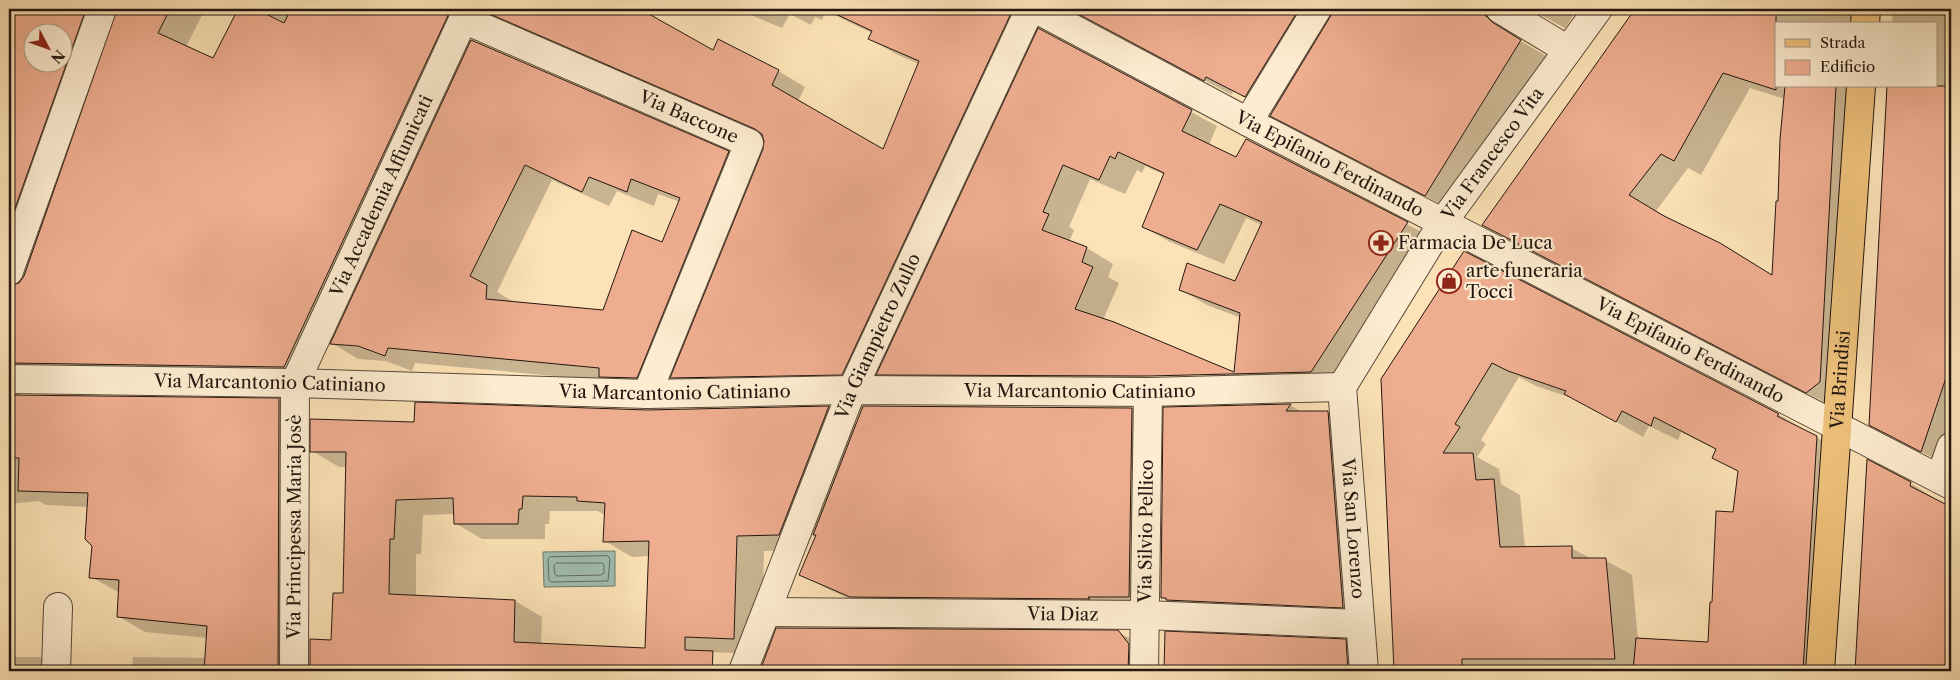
<svg xmlns="http://www.w3.org/2000/svg" width="1960" height="680" font-family="'Libre Caslon Text',serif">
<style>
.water{fill:#9fbdaf;stroke:#6d7a6f}
.shadow{fill:#0003;fill-rule:evenodd}
.lines{fill:none;stroke-linecap:round;stroke-linejoin:round}
.shore{stroke:#606a5f;stroke-width:1}
.building{fill:#eead8f;stroke:#22160f;fill-rule:evenodd}
.minor-casing{stroke:#584939;stroke-width:30}
.major-casing{stroke:#22160f;stroke-width:30}
.minor{stroke:#fdecd0;stroke-width:28}
.major{stroke:#eec17b;stroke-width:28}
.labels{text-anchor:middle;dominant-baseline:central;stroke-width:4.5;stroke-linejoin:round;paint-order:stroke}
.street-label{font-size:18px;fill:#22160f;stroke:#fdecd0}
.poi-label{font-size:18px;fill:#22160f;stroke:#fdecd0;text-anchor:start}
</style>
<rect width="100%" height="100%" fill="#fce2b6"/>
<filter id="stains"><feTurbulence type="fractalNoise" baseFrequency=".004" numOctaves="4"/><feColorMatrix values="0 0 0 0 .2 0 0 0 0 .09 0 0 0 0 .02 0 0 0 .5 -.17"/></filter>
<radialGradient id="worn" r=".72"><stop offset=".6" stop-color="#630" stop-opacity="0"/><stop offset="1" stop-color="#630" stop-opacity=".3"/></radialGradient>
<polygon class="water" points="615,551 615,586 544,587 543,552"/>
<g class="shadow">
<path d="M9,9H205L186,47L213,60L240,9H606L610,11L611,9H637L713,52L778,71L805,87L798,101L884,151L919,64L896,54L869,39L872,33L826,11L822,20L815,17L811,25L790,14L782,28L736,9H1055L1043,18L1038,29L1217,126L1209,145L1236,159L1246,140L1433,238L1338,387L904,389L877,373L869,390L699,393L670,376L664,393L608,381L415,363L412,371L386,361L358,359L330,342L312,382L22,387L20,396L279,400L306,415L305,671H132L133,657L206,658L207,638L145,632L118,616L120,593L91,577L94,545L88,507L46,505L39,501L9,504ZM486,11L512,26L763,135L766,141L757,169L728,152L470,40ZM32,32H62V62H32ZM1145,166L1165,175L1143,227L1170,242L1224,264L1246,218L1262,225L1236,283L1181,290L1207,305L1241,318L1235,373L1103,320L1119,283L1108,277L1113,264L1087,248L1069,242L1074,230L1069,227L1090,179L1125,194L1137,170L1142,173ZM552,180L609,206L617,191L654,206L658,194L680,202L663,243L604,312L514,302L497,292ZM1230,373L1233,375L1142,378V375Z"/>
<polygon points="1059,9 1527,9 1520,10 1511,24 1514,34 1519,40 1548,57 1452,210 1299,131 1272,115 1274,112 1233,91 1232,95 1072,10"/>
<polygon points="1530,9 1577,9 1565,28"/>
<path d="M1636,9H1868L1867,24H1776V86H1864L1834,407L1484,225ZM1750,88L1785,99L1773,276L1656,211L1688,168L1701,175Z"/>
<polygon points="1893,9 1951,9 1951,458 1948,466 1870,424 1936,86 1936,24 1892,24"/>
<path d="M1464,253L1779,415L1843,453L1831,671H1395L1383,379ZM1519,377L1536,386L1578,400L1643,437L1649,426L1678,440L1681,432L1717,450L1714,457L1739,472L1735,514L1713,603L1709,643L1638,640L1632,575L1605,560L1592,559L1571,548H1525L1520,495L1501,484L1499,469L1477,457L1486,444L1481,440Z"/>
<polygon points="1290,405 1302,412 1328,413 1355,428 1370,622 1189,613 1162,597 1165,408"/>
<path d="M829,407L857,424L1132,409L1159,424L1156,612H878L828,589L801,574L817,536L813,533L806,550L764,551L761,654L712,652V671H311V641H332L344,594L347,467H339L312,451L416,423L647,411ZM550,511H598L606,516L605,541L632,557L649,556L646,649L541,644L542,617L515,601L416,597V554H421L423,515L455,514V523L482,539H545V524H549Z"/>
<polygon points="1868,461 1909,492 1912,484 1951,509 1951,671 1856,671"/>
<polygon points="777,630 1118,632 1145,647 1155,671 761,671"/>
<polygon points="1166,633 1345,640 1372,656 1373,671 1165,671"/>
<polygon points="9,657 41,657 65,671 9,671"/>
</g>
<g class="lines">
<g class="shore">
<polygon points="608,556 610,559 608,581 551,582 549,580 548,559 550,557"/>
<polygon points="557,563 602,563 604,565 604,573 601,575 557,576 555,574 554,566"/>
</g>
</g>
<g class="building">
<path d="M13,9H86L9,225V19ZM32,32H62V62H32Z"/>
<polygon points="117,9 170,9 158,33 213,58 238,9 256,9 284,23 291,9 451,9 284,367 9,363 9,286 19,283 24,276"/>
<polygon points="483,9 640,9 713,50 718,39 779,70 772,85 883,149 919,61 868,39 872,31 825,9 1013,9 842,375 670,378 763,149 764,141 762,134 755,129 483,11"/>
<polygon points="1069,9 1299,9 1245,97 1206,77 1204,81"/>
<polygon points="1333,9 1475,9 1486,16 1492,22 1521,40 1425,196 1270,116 1330,17"/>
<polygon points="1635,9 1776,9 1776,90 1723,73 1674,161 1661,154 1629,195 1664,216 1720,243 1772,275 1776,201 1778,201 1780,139 1785,86 1836,86 1820,382 1806,393 1482,225"/>
<path d="M1038,28L1192,110L1182,131L1236,157L1246,139L1408,222L1311,372L1148,376L876,375ZM1118,152L1164,173L1142,227L1197,250L1220,204L1262,222L1235,281L1187,263L1179,290L1240,313L1234,372L1114,322L1075,309L1093,267L1082,262L1087,247L1042,230L1049,214L1043,212L1063,165L1099,180L1110,156L1115,159Z"/>
<path d="M471,40L729,151L637,378L599,377V368L388,348L385,356L358,346L330,344ZM525,165L582,192L589,177L627,192L631,179L680,198L662,242L632,230L603,310L486,299L487,285L470,276Z"/>
<polygon points="1887,86 1951,86 1951,363 1921,452 1869,425"/>
<polygon points="1464,251 1779,414 1777,416 1817,436 1803,671 1633,671 1636,638 1708,642 1710,602 1712,602 1716,511 1733,512 1738,471 1712,458 1716,449 1654,417 1651,426 1622,411 1616,422 1564,394 1566,391 1508,371 1492,363 1455,424 1460,427 1443,453 1473,453 1476,480 1494,479 1500,547 1572,546 1572,558 1606,558 1615,659 1462,659 1462,671 1394,671 1381,379"/>
<polygon points="9,395 279,398 278,671 204,671 207,626 117,617 119,580 89,578 92,546 85,539 88,493 18,491 19,458 9,458"/>
<path d="M415,402L647,410L829,406L779,535L737,536L734,639L685,637V650L713,651L712,671H310V639L331,640L333,593H343L346,452H310V419L414,422ZM523,496L577,497V501L605,503L603,542L649,541L645,648L514,642L515,600L389,594L390,539H394L396,500L453,498L454,524H518L519,509H522Z"/>
<polygon points="1291,404 1286,411 1328,411 1343,608 1166,600 1166,598 1161,598 1163,407"/>
<polygon points="863,406 1132,408 1129,597 1088,597 1090,599 850,597 799,575 816,535 813,535"/>
<polygon points="1867,459 1911,482 1910,486 1951,507 1951,671 1855,671"/>
<polygon points="776,628 1118,630 1129,644 1128,671 760,671"/>
<polygon points="1165,631 1346,639 1348,671 1164,671"/>
</g>
<g class="lines">
<defs>
<g id="minor">
<path id="s1" d="M1036,9L1248,122L1951,485"/>
<polyline points="1500,9 1568,50"/>
<path id="s2" d="M463,19L749,143L647,394"/>
<polyline points="1248,122 1317,9"/>
<polyline points="9,271 102,9"/>
<path id="s3" d="M9,379L295,383L647,394L852,390L1148,392L1342,387"/>
<path id="s4" d="M1342,387L1443,222L1598,9"/>
<path id="s5" d="M1342,387L1364,671"/>
<polyline points="1940,479 1951,447"/>
<path id="s6" d="M767,612L1145,615L1359,624"/>
<polyline points="56,671 58,607"/>
<path id="s7" d="M294,671L295,383L468,9"/>
<path id="s8" d="M743,671L852,390L1030,9"/>
<path id="s9" d="M1144,671L1148,392"/>
</g>
<g id="major">
<polyline points="1865,24 1866,9"/>
<path id="s10" d="M1820,671L1861,86"/>
</g>
</defs>
<use href="#minor" class="minor-casing"/>
<use href="#major" class="major-casing"/>
<use href="#minor" class="minor"/>
<use href="#major" class="major"/>
</g>
<defs>
<symbol id="pharmacy-ring" viewBox="-11 -11 22 22"><circle r="9.5" fill="#fdecd0" stroke="#8f2418" stroke-width="1.5"/><path d="M-2-6h4v4h4v4h-4v4h-4v-4h-4v-4h4Z" fill="#8f2418"/></symbol>
<symbol id="shop-ring" viewBox="-11 -11 22 22"><circle r="9.5" fill="#fdecd0" stroke="#8f2418" stroke-width="1.5"/><path d="M-5-2.5h2.3a2.7 3.5 0 0 1 5.4 0H5L5.5 6h-11ZM-1.5-2.5h3a1.5 2.3 0 0 0-3 0Z" fill="#8f2418"/></symbol>
</defs>
<g fill-rule="evenodd">
<use href="#pharmacy-ring" x="1367" y="229" width="28" height="28"/>
<use href="#shop-ring" x="1435" y="267" width="28" height="28"/>
</g>
<g class="labels">
<g class="street-label">
<text stroke="none"><textPath href="#s2" startOffset="246">Via Baccone</textPath></text>
<text stroke="none"><textPath href="#s4" startOffset="278">Via Francesco Vita</textPath></text>
<text stroke="none"><textPath href="#s1" startOffset="332">Via Epifanio Ferdinando</textPath></text>
<text stroke="none"><textPath href="#s7" startOffset="494">Via Accademia Affumicati</textPath></text>
<text stroke="none"><textPath href="#s8" startOffset="361">Via Giampietro Zullo</textPath></text>
<text stroke="none"><textPath href="#s1" startOffset="738">Via Epifanio Ferdinando</textPath></text>
<text stroke="none"><textPath href="#s10" startOffset="292">Via Brindisi</textPath></text>
<text stroke="none"><textPath href="#s3" startOffset="261">Via Marcantonio Catiniano</textPath></text>
<text stroke="none"><textPath href="#s3" startOffset="1071">Via Marcantonio Catiniano</textPath></text>
<text stroke="none"><textPath href="#s3" startOffset="666">Via Marcantonio Catiniano</textPath></text>
<text stroke="none"><textPath href="#s7" startOffset="144">Via Principessa Maria Josè</textPath></text>
<text stroke="none"><textPath href="#s5" startOffset="142">Via San Lorenzo</textPath></text>
<text stroke="none"><textPath href="#s9" startOffset="140">Via Silvio Pellico</textPath></text>
<text stroke="none"><textPath href="#s6" startOffset="296">Via Diaz</textPath></text>
</g>
<g class="poi-label">
<text x="1398" y="243">Farmacia De Luca</text>
<text x="1466" y="271">arte funeraria<tspan x="1466" dy="21">Tocci</tspan></text>
</g>
</g>
<rect width="1960" height="680" fill="none" stroke="#fce2b6" stroke-width="30"/>
<rect x="10" y="10" width="1940" height="660" fill="none" stroke="#22160f" stroke-width="2.5"/>
<rect x="15" y="15" width="1930" height="650" fill="none" stroke="#22160f"/>
<rect x="1775" y="22" width="162" height="65" fill="#fdecd0" stroke="#a59683"/>
<rect x="1785" y="39" width="25" height="8" fill="#eec17b" stroke="#a59683"/>
<text x="1820" y="48" font-size="15" fill="#22160f">Strada</text>
<rect x="1785" y="60" width="25" height="15" fill="#eead8f" stroke="#a59683"/>
<text x="1820" y="72" font-size="15" fill="#22160f">Edificio</text>
<g transform="translate(48 48) rotate(131)"><circle r="24" fill="#fdecd0" stroke="#a59683"/>
<path d="M0-4L9 19L0 12L-9 19Z" fill="#8f2418"/>
<text y="-8" font-size="14" font-weight="bold" text-anchor="middle" fill="#22160f">N</text>
</g>
<rect width="100%" height="100%" filter="url(#stains)"/>
<rect width="100%" height="100%" fill="url(#worn)"/>
</svg>
